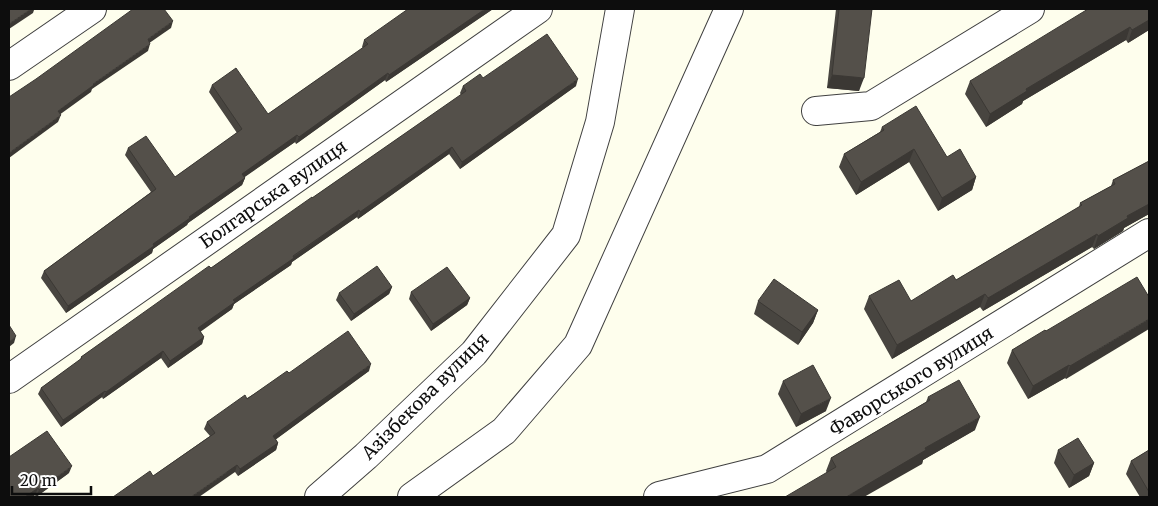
<svg xmlns="http://www.w3.org/2000/svg" width="1158" height="506" font-family="Merriweather,serif">
<style>
.lines{fill:none;stroke-linecap:round;stroke-linejoin:round}
.minor-casing{stroke:#404040;stroke-width:30}
.minor{stroke:#fff;stroke-width:28}
.wall{fill:#484540}
.shaded-wall{fill:#3b3834}
.building{fill:#54504a;stroke:#3b3834}
.labels{text-anchor:middle;dominant-baseline:central;stroke-width:5;stroke-linejoin:round;paint-order:stroke}
.street-label{font-size:18px;fill:#0d0d0d;stroke:#fff}
</style>
<rect width="100%" height="100%" fill="#fefeed"/>
<g class="lines">
<defs>
<g id="minor">
<polyline points="9,66 92,9"/>
<polyline points="816,111 871,106 1030,9"/>
<polyline points="9,379 538,9"/>
<polyline points="319,497 366,456 474,353 566,235 600,122 620,9"/>
<polyline points="412,497 504,431 578,345 729,9"/>
<polyline points="658,497 659,496 767,469 1149,233"/>
</g>
</defs>
<use href="#minor" class="minor-casing"/>
<use href="#minor" class="minor"/>
</g>
<g class="wall">
<polygon points="493,9 386,82 385,80 296,144 295,142 244,177 245,178 242,185 188,223 187,225 153,249 152,253 66,313 41,278 44,271 151,192 125,155 128,148 175,177 237,133 209,92 212,85 268,114 363,48 362,47 364,40"/>
<polygon points="836,9 873,9 872,9 859,91 827,88"/>
<polygon points="1149,9 1149,30 1128,43 1126,40 1023,101 1022,104 986,127 965,94 970,81"/>
<polygon points="483,78 576,86 460,169 449,154 358,219 357,217 292,262 291,265 234,304 232,309 200,331 204,337 202,344 168,368 161,358 103,399 102,397 61,427 38,394 41,388 80,360 81,357 211,268 461,95 460,93 463,86"/>
<polygon points="882,127 947,157 976,177 972,190 938,211 909,162 856,195 839,167 844,154 880,132"/>
<polygon points="1149,161 1149,214 1124,228 1123,231 1094,249 1092,247 983,311 980,307 892,359 864,309 869,296 911,301 956,280 1079,207 1080,203 1111,186 1113,180"/>
<polygon points="392,287 389,294 351,321 336,300 339,293"/>
<polygon points="411,292 470,298 467,305 431,331 409,299"/>
<polygon points="1149,297 1066,379 1065,378 1028,399 1007,363 1012,350 1046,331"/>
<polygon points="758,301 818,310 813,323 798,345 754,314"/>
<polygon points="369,371 276,439 278,443 276,450 238,476 235,472 153,476 210,436 204,429 207,422 289,373"/>
<polygon points="783,381 826,411 796,427 778,394"/>
<polygon points="928,397 975,430 923,460 922,464 827,473 826,471 831,458 926,402"/>
<polygon points="1058,450 1094,463 1089,476 1069,488 1054,463"/>
<polygon points="1149,450 1149,497 1140,497 1126,474 1131,461"/>
<polygon points="69,473 36,497 35,495 32,497 9,497"/>
</g>
<g class="shaded-wall">
<polygon points="31,9 36,9 34,10 33,13 9,29 9,24"/>
<polygon points="485,9 493,9 386,82 389,75"/>
<polygon points="1149,20 1149,30 1128,43 1132,30"/>
<polygon points="173,21 171,28 145,46 148,39"/>
<polygon points="1130,27 1126,40 1023,101 1022,104 986,127 990,114 1026,89"/>
<polygon points="150,44 148,51 92,89 91,92 55,118 58,111 93,84"/>
<polygon points="388,73 385,80 296,144 299,137"/>
<polygon points="832,75 864,78 859,91 827,88"/>
<polygon points="578,79 576,86 460,169 462,162"/>
<polygon points="61,115 58,122 9,158 9,153"/>
<polygon points="297,135 295,142 239,181 242,174"/>
<polygon points="452,147 449,154 358,219 360,212"/>
<polygon points="914,149 909,162 856,195 861,182"/>
<polygon points="976,177 972,190 938,211 942,198"/>
<polygon points="245,178 242,185 188,223 187,225 153,249 152,253 66,313 68,306 189,217"/>
<polygon points="1149,204 1149,214 1124,228 1123,231 1094,249 1098,236 1127,216"/>
<polygon points="359,210 357,217 292,262 291,265 234,304 232,309 196,335 198,328 233,300"/>
<polygon points="1097,234 1092,247 983,311 988,298"/>
<polygon points="392,287 389,294 351,321 354,314"/>
<polygon points="985,294 980,307 892,359 897,345"/>
<polygon points="470,298 467,305 431,331 433,324"/>
<polygon points="818,310 813,323 798,345 802,332"/>
<polygon points="1149,319 1149,329 1066,379 1070,366"/>
<polygon points="16,336 14,343 9,347 9,342"/>
<polygon points="204,337 202,344 168,368 170,361"/>
<polygon points="163,351 161,358 103,399 106,392"/>
<polygon points="371,364 369,371 271,443 273,436"/>
<polygon points="1069,365 1065,378 1028,399 1033,386"/>
<polygon points="105,391 102,397 61,427 63,420"/>
<polygon points="831,398 826,411 796,427 801,414"/>
<polygon points="980,417 975,430 923,460 922,464 864,497 846,497 925,448"/>
<polygon points="278,443 276,450 238,476 240,469"/>
<polygon points="1094,463 1089,476 1069,488 1074,475"/>
<polygon points="237,465 235,472 199,497 191,497"/>
<polygon points="72,466 69,473 36,497 39,490"/>
<polygon points="38,488 35,495 32,497 25,497"/>
</g>
<g class="building">
<polygon points="9,9 31,9 9,24"/>
<polygon points="133,9 164,9 173,21 148,39 150,44 93,84 94,85 58,111 61,115 9,153 9,97 36,79"/>
<polygon points="408,9 485,9 389,75 388,73 299,137 297,135 242,174 245,178 189,217 190,218 153,244 154,246 68,306 44,271 156,189 128,148 146,136 175,177 242,129 212,85 236,68 268,114 368,44 364,40"/>
<polygon points="839,9 872,9 864,78 832,75"/>
<polygon points="1088,9 1149,9 1149,20 1132,30 1130,27 1026,89 1027,91 990,114 970,81"/>
<polygon points="547,34 578,79 462,162 452,147 360,212 359,210 293,256 294,258 233,300 235,302 198,328 204,337 170,361 163,351 106,392 105,391 63,420 41,388 82,358 81,357 209,266 211,268 312,197 312,198 466,91 463,86 480,74 483,78"/>
<polygon points="916,106 947,157 960,149 976,177 942,198 914,149 861,182 844,154 884,130 882,127"/>
<polygon points="1149,161 1149,204 1127,216 1128,218 1098,236 1097,234 988,298 985,294 897,345 869,296 899,280 911,301 953,275 956,280 1082,205 1080,203 1115,184 1113,180"/>
<polygon points="377,266 392,287 354,314 339,293"/>
<polygon points="447,267 470,298 433,324 411,292"/>
<polygon points="1137,277 1149,297 1149,319 1070,366 1069,365 1033,386 1012,350 1045,330 1046,331"/>
<polygon points="774,279 818,310 802,332 758,301"/>
<polygon points="9,325 16,336 9,342"/>
<polygon points="348,331 371,364 273,436 278,443 240,469 237,465 191,497 113,497 150,471 153,476 215,433 207,422 245,395 247,399 287,371 289,373"/>
<polygon points="813,365 831,398 801,414 783,381"/>
<polygon points="959,380 980,417 925,448 926,450 846,497 785,497 836,467 831,458 930,400 928,397"/>
<polygon points="47,431 72,466 39,490 38,488 25,497 9,497 9,457"/>
<polygon points="1078,438 1094,463 1074,475 1058,450"/>
<polygon points="1149,450 1149,492 1131,461"/>
</g>
<g class="labels">
<g class="street-label">
<text transform="translate(273 194) rotate(-35)">Болгарська вулиця</text>
<text transform="translate(911 381) rotate(-32)">Фаворського вулиця</text>
<text transform="translate(425 396) rotate(-45)">Азізбекова вулиця</text>
</g>
</g>
<rect width="1158" height="506" fill="none" stroke="#0d0d0d" stroke-width="20"/>
<path d="M12 486v8h79v-8" fill="none" stroke="#0d0d0d" stroke-width="2.5"/>
<text x="20" y="486" font-size="15" fill="#0d0d0d" stroke="#ffffff" stroke-width="4" paint-order="stroke">20 m</text>
</svg>
